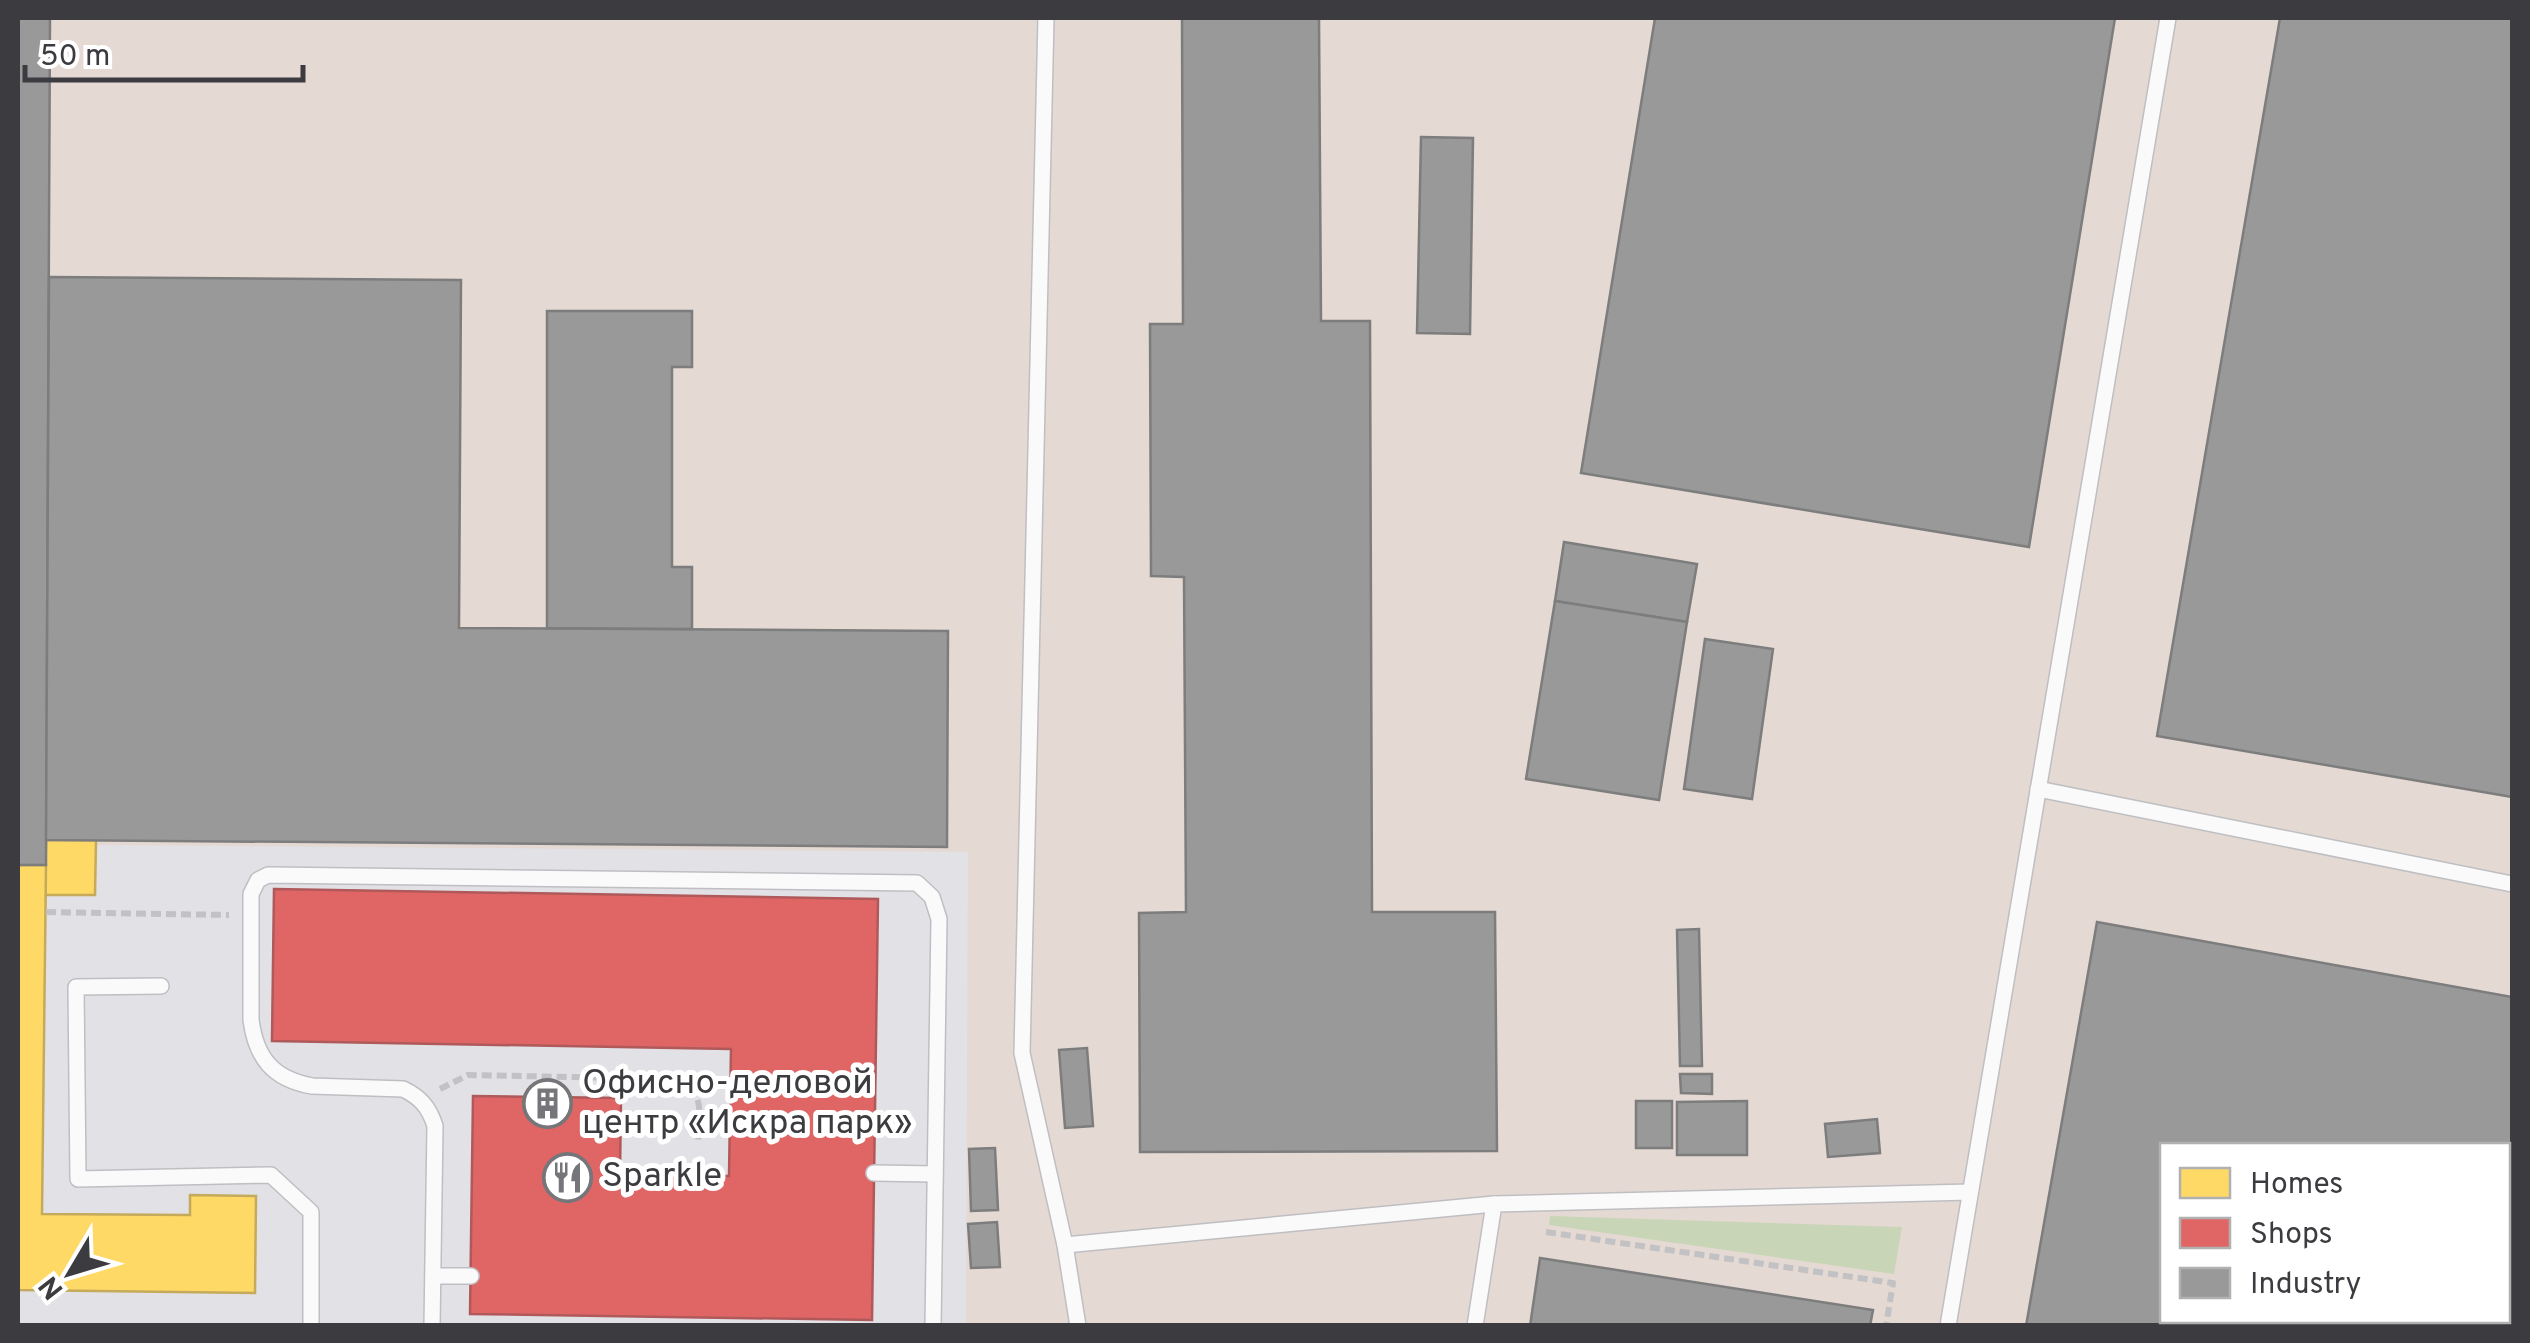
<svg xmlns="http://www.w3.org/2000/svg" width="2530" height="1343" font-family="Overpass,sans-serif">
<style>
.industrial{fill:#e5d9d3;fill-rule:evenodd}
.green{fill:#c9d5b7}
.homes{fill:#ffd966;stroke:#c4aa5a;stroke-width:2.5}
.shops{fill:#e06666;stroke:#af595a;stroke-width:2.5}
.industry{fill:#999;stroke:#7d7d7e;stroke-width:2.5;fill-rule:evenodd}
.lines{fill:none;stroke-linecap:round;stroke-linejoin:round}
.service-casing{stroke:#bfbec2;stroke-width:18}
.path{stroke:#c2c1c3;stroke-width:6;stroke-dasharray:10 5;stroke-linecap:butt}
.service{stroke:#fbfafb;stroke-width:15}
.labels{text-anchor:middle;dominant-baseline:central;stroke-width:10;stroke-linejoin:round;paint-order:stroke}
.poi-label{font-size:35px;fill:#3c3b3f;stroke:#fff;text-anchor:start}
</style>
<rect width="100%" height="100%" fill="#e2e1e6"/>
<path class="industrial" d="M18,18H2512V1325H966L968,852L97,845L95,895H45L46,865H18ZM2162,1146H2508V1320H2162Z"/>
<polygon class="green" points="1550,1216 1902,1227 1894,1274 1549,1225"/>
<g class="homes">
<polygon points="46,840 96,840 95,895 45,895"/>
<polygon points="18,865 46,865 42,1214 190,1215 190,1195 256,1196 255,1293 18,1290"/>
</g>
<polygon class="shops" points="274,889 878,899 872,1320 470,1314 473,1096 621,1098 620,1174 729,1176 731,1049 272,1041"/>
<g class="industry">
<polygon points="18,18 50,18 46,865 18,865"/>
<polygon points="1182,18 1319,18 1321,321 1370,321 1372,912 1495,912 1497,1151 1140,1152 1139,913 1186,912 1184,577 1151,576 1150,324 1183,324"/>
<polygon points="1655,18 2115,18 2029,547 1581,473"/>
<polygon points="2280,18 2512,18 2512,797 2157,736"/>
<polygon points="1421,137 1473,138 1470,334 1417,333"/>
<polygon points="49,277 461,280 459,628 948,631 947,847 46,840"/>
<polygon points="547,311 692,311 692,367 672,367 672,567 692,567 692,629 547,628"/>
<polygon points="1564,542 1697,564 1687,622 1555,601"/>
<polygon points="1555,601 1687,622 1659,800 1526,779"/>
<polygon points="1705,639 1773,649 1752,799 1684,789"/>
<path d="M2097,922L2512,997V1326H2026ZM2162,1146H2508V1320H2162Z"/>
<polygon points="1699,929 1702,1066 1680,1066 1677,930"/>
<polygon points="1087,1048 1093,1126 1065,1128 1059,1050"/>
<polygon points="1680,1074 1712,1074 1712,1094 1681,1093"/>
<rect x="1636" y="1101" width="36" height="47"/>
<polygon points="1747,1101 1747,1155 1677,1155 1677,1102"/>
<polygon points="1877,1119 1880,1153 1828,1157 1825,1124"/>
<polygon points="995,1148 998,1210 971,1211 969,1149"/>
<polygon points="997,1222 1000,1267 971,1268 968,1224"/>
<polygon points="1540,1258 1873,1310 1870,1326 1530,1326"/>
</g>
<g class="lines">
<defs>
<g id="service">
<polyline points="1046,18 1022,1053 1065,1245 1078,1326"/>
<polyline points="2038,789 2512,884"/>
<polyline points="161,986 76,987 78,1179 271,1175 311,1212 311,1326"/>
<polyline points="874,1173 935,1174"/>
<polyline points="1065,1245 1494,1204"/>
<polyline points="433,1276 471,1276"/>
<path d="M432,1326L435,1126C429,1107 420,1097 403,1089L312,1086C273,1079 256,1058 251,1020V894L258,880L268,875L917,883L932,897L939,919L933,1326"/>
<polyline points="1475,1326 1494,1204 1970,1192"/>
<polyline points="1948,1326 2168,18"/>
</g>
</defs>
<use href="#service" class="service-casing"/>
<g class="path">
<polyline points="46,912 229,915"/>
<path d="M440,1089L468,1075L672,1079C707,1088 699,1114 698,1143"/>
<polyline points="1546,1232 1893,1283 1886,1326"/>
</g>
<use href="#service" class="service"/>
</g>
<defs>
<symbol id="building-ring" viewBox="-11 -11 22 22"><circle r="9.5" fill="#fff" stroke="#767579" stroke-width="1.5"/><path d="M-4-6H4V6H1V3H-1V6H-4ZM-2.5-4.3h1.7v1.8h-1.7ZM.8-4.3h1.7v1.8H.8ZM-2.5-1h1.7V.8h-1.7ZM.8-1h1.7V.8H.8Z" fill="#767579"/></symbol>
<symbol id="restaurant-ring" viewBox="-11 -11 22 22"><circle r="9.5" fill="#fff" stroke="#767579" stroke-width="1.5"/><path d="M-5-6h1v4h1v-4h1v4h1v-4h1v5L-1.5 .5V6h-2V.5L-5-1ZM5-6V6H3V1.5H1.5Q1.5-4 5-6Z" fill="#767579"/></symbol>
</defs>
<g fill-rule="evenodd">
<use href="#building-ring" x="520" y="1076" width="55" height="55"/>
<use href="#restaurant-ring" x="540" y="1150" width="55" height="55"/>
</g>
<g class="labels">
<g class="poi-label">
<text x="582" y="1084">Офисно-деловой<tspan x="582" dy="40">центр «Искра парк»</tspan></text>
<text x="602" y="1177">Sparkle</text>
</g>
</g>
<rect width="2530" height="1343" fill="none" stroke="#3c3b3f" stroke-width="40"/>
<rect x="2160" y="1143" width="350" height="180" fill="#ffffff" stroke="#b1b1b2" stroke-width="2.5"/>
<rect x="2180" y="1168" width="50" height="30" fill="#ffd966" stroke="#b1b1b2" stroke-width="2.5"/>
<text x="2250" y="1193" font-size="30" fill="#3c3b3f">Homes</text>
<rect x="2180" y="1218" width="50" height="30" fill="#e06666" stroke="#b1b1b2" stroke-width="2.5"/>
<text x="2250" y="1243" font-size="30" fill="#3c3b3f">Shops</text>
<rect x="2180" y="1268" width="50" height="30" fill="#999999" stroke="#b1b1b2" stroke-width="2.5"/>
<text x="2250" y="1293" font-size="30" fill="#3c3b3f">Industry</text>
<g transform="translate(70 1273) rotate(232)" stroke="#ffffff" stroke-width="8" paint-order="stroke">
<path d="M0-8L18 38L0 25L-18 38Z" fill="#3c3b3f"/>
<text y="-15" font-size="28" font-weight="bold" text-anchor="middle" fill="#3c3b3f">N</text>
</g>
<path d="M25 65v15h278v-15" fill="none" stroke="#3c3b3f" stroke-width="5"/>
<text x="40" y="65" font-size="30" fill="#3c3b3f" stroke="#ffffff" stroke-width="8" paint-order="stroke">50 m</text>
</svg>
